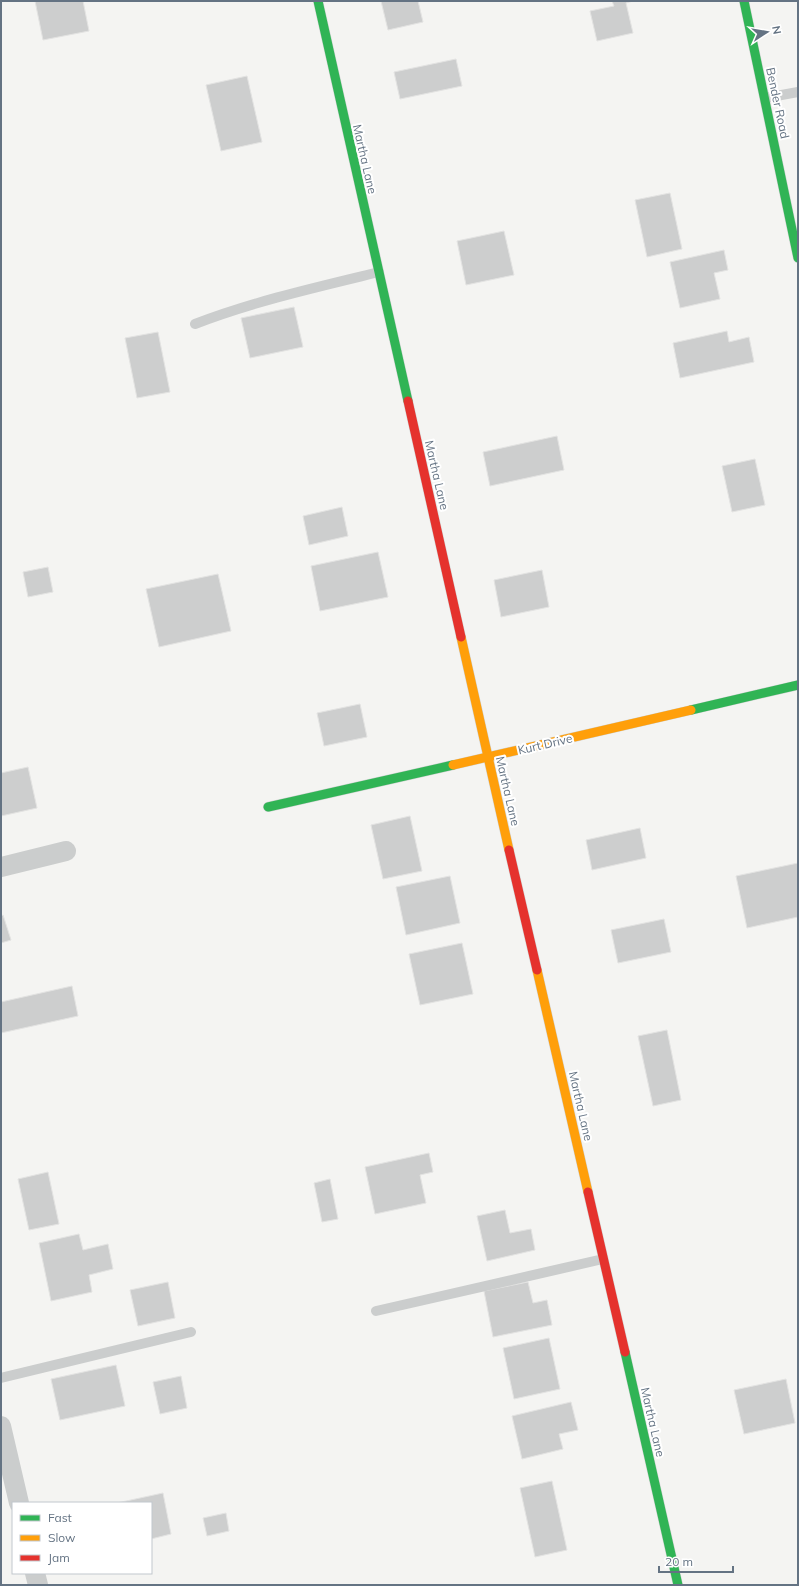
<svg xmlns="http://www.w3.org/2000/svg" width="799" height="1586" font-family="Mulish,sans-serif">
<style>
.building{fill:#cdcece;stroke:#e3e3e2}
.lines{fill:none;stroke-linecap:round;stroke-linejoin:round}
.fast-casing{stroke:#d0d2d2;stroke-width:10}
.slow-casing{stroke:#d0d2d2;stroke-width:10}
.jam-casing{stroke:#d0d2d2;stroke-width:10}
.lane{stroke:#cbcdcd;stroke-width:10}
.street{stroke:#cbcdcd;stroke-width:20}
.fast{stroke:#30b455;stroke-width:9}
.slow{stroke:#ff9f0a;stroke-width:9}
.jam{stroke:#e5322d;stroke-width:9}
.labels{text-anchor:middle;dominant-baseline:central;stroke-width:4;stroke-linejoin:round;paint-order:stroke}
.street-label{font-size:12px;fill:#647383;stroke:#fff}
</style>
<rect width="100%" height="100%" fill="#f4f4f2"/>
<g class="building">
<polygon points="35,1 83,1 89,31 43,40"/>
<polygon points="381,1 418,1 423,22 388,30"/>
<polygon points="612,1 633,1 626,3 633,33 597,41 590,11 614,6"/>
<polygon points="456,59 462,86 400,99 394,72"/>
<polygon points="247,76 262,142 221,151 206,85"/>
<polygon points="670,193 682,249 647,257 635,200"/>
<polygon points="504,231 514,275 466,285 457,241"/>
<polygon points="724,250 728,270 714,273 720,299 680,308 670,262"/>
<polygon points="294,307 303,347 250,358 241,318"/>
<polygon points="727,331 729,342 749,337 754,362 680,378 673,343"/>
<polygon points="158,332 170,392 137,398 125,338"/>
<polygon points="557,436 564,470 490,486 483,452"/>
<polygon points="755,459 765,505 732,512 722,466"/>
<polygon points="342,507 348,536 309,545 303,516"/>
<polygon points="378,552 388,597 320,611 311,566"/>
<polygon points="48,567 53,592 28,597 23,572"/>
<polygon points="542,570 549,607 501,617 494,580"/>
<polygon points="218,574 231,631 159,647 146,589"/>
<polygon points="360,704 367,737 324,746 317,713"/>
<polygon points="28,767 37,808 1,816 1,773"/>
<polygon points="410,816 422,871 383,879 371,825"/>
<polygon points="640,828 646,858 592,870 586,840"/>
<polygon points="798,863 798,917 747,928 736,876"/>
<polygon points="450,876 460,923 406,935 396,887"/>
<polygon points="3,915 11,940 1,943 1,916"/>
<polygon points="664,919 671,952 618,963 611,930"/>
<polygon points="462,943 473,994 420,1005 409,954"/>
<polygon points="72,986 78,1016 1,1033 1,1002"/>
<polygon points="667,1030 681,1100 653,1106 638,1036"/>
<polygon points="429,1153 433,1172 420,1175 426,1203 375,1214 365,1167"/>
<polygon points="48,1172 59,1224 29,1230 18,1179"/>
<polygon points="330,1179 338,1219 322,1222 314,1183"/>
<polygon points="505,1210 510,1233 531,1229 535,1250 487,1261 477,1216"/>
<polygon points="79,1234 83,1250 108,1244 113,1269 89,1275 92,1292 51,1301 39,1243"/>
<polygon points="168,1282 175,1318 138,1326 130,1290"/>
<polygon points="528,1282 533,1303 547,1300 552,1325 493,1337 484,1291"/>
<polygon points="549,1338 560,1389 514,1399 503,1348"/>
<polygon points="116,1365 125,1406 60,1420 51,1379"/>
<polygon points="181,1376 187,1408 160,1414 153,1382"/>
<polygon points="786,1379 795,1423 744,1434 734,1390"/>
<polygon points="571,1402 578,1430 559,1434 563,1449 522,1459 512,1416"/>
<polygon points="552,1481 567,1550 535,1557 520,1488"/>
<polygon points="163,1493 171,1534 151,1539 151,1503 117,1503"/>
<polygon points="226,1513 229,1531 207,1536 203,1518"/>
</g>
<g class="lines">
<defs>
<g id="fast">
<polyline points="318,1 408,401"/>
<polyline points="744,1 798,258"/>
<polyline points="691,710 798,685"/>
<polyline points="268,807 453,765"/>
<polyline points="625,1352 678,1585"/>
</g>
<g id="slow">
<polyline points="461,637 509,850"/>
<polyline points="453,765 691,710"/>
<polyline points="537,970 588,1192"/>
</g>
<g id="jam">
<polyline points="408,401 461,637"/>
<polyline points="509,850 537,970"/>
<polyline points="588,1192 625,1352"/>
</g>
</defs>
<use href="#fast" class="fast-casing"/>
<use href="#slow" class="slow-casing"/>
<use href="#jam" class="jam-casing"/>
<g class="lane">
<polyline points="765,98 798,92"/>
<path d="M195,324C255,301 317,287 379,272"/>
<polyline points="376,1311 603,1259"/>
<polyline points="1,1378 191,1332"/>
</g>
<g class="street">
<polyline points="1,867 66,851"/>
<polyline points="1,1426 19,1503"/>
<polyline points="35,1573 38,1585"/>
</g>
<use href="#fast" class="fast"/>
<use href="#slow" class="slow"/>
<use href="#jam" class="jam"/>
</g>
<g class="labels">
<g class="street-label">
<text transform="translate(778 103) rotate(78)">Bender Road</text>
<text transform="translate(365 159) rotate(77)">Martha Lane</text>
<text transform="translate(437 475) rotate(77)">Martha Lane</text>
<text transform="translate(545 744) rotate(-13)">Kurt Drive</text>
<text transform="translate(508 791) rotate(77)">Martha Lane</text>
<text transform="translate(581 1106) rotate(77)">Martha Lane</text>
<text transform="translate(653 1422) rotate(77)">Martha Lane</text>
</g>
</g>
<rect width="799" height="1586" fill="none" stroke="#647383" stroke-width="4"/>
<rect x="12" y="1502" width="140" height="72" fill="#ffffff" stroke="#c1c7cd"/>
<rect x="20" y="1515" width="20" height="6" fill="#30b455" stroke="#c1c7cd"/>
<text x="48" y="1522" font-size="12" fill="#647383">Fast</text>
<rect x="20" y="1535" width="20" height="6" fill="#ff9f0a" stroke="#c1c7cd"/>
<text x="48" y="1542" font-size="12" fill="#647383">Slow</text>
<rect x="20" y="1555" width="20" height="6" fill="#e5322d" stroke="#c1c7cd"/>
<text x="48" y="1562" font-size="12" fill="#647383">Jam</text>
<g transform="translate(767 32) rotate(78)" stroke="#ffffff" stroke-width="3" paint-order="stroke">
<path d="M0-3L7 15L0 10L-7 15Z" fill="#647383"/>
<text y="-6" font-size="11" font-weight="bold" text-anchor="middle" fill="#647383">N</text>
</g>
<path d="M659 1566v6h74v-6" fill="none" stroke="#647383" stroke-width="2"/>
<text x="665" y="1566" font-size="12" fill="#647383" stroke="#ffffff" stroke-width="3" paint-order="stroke">20 m</text>
</svg>
